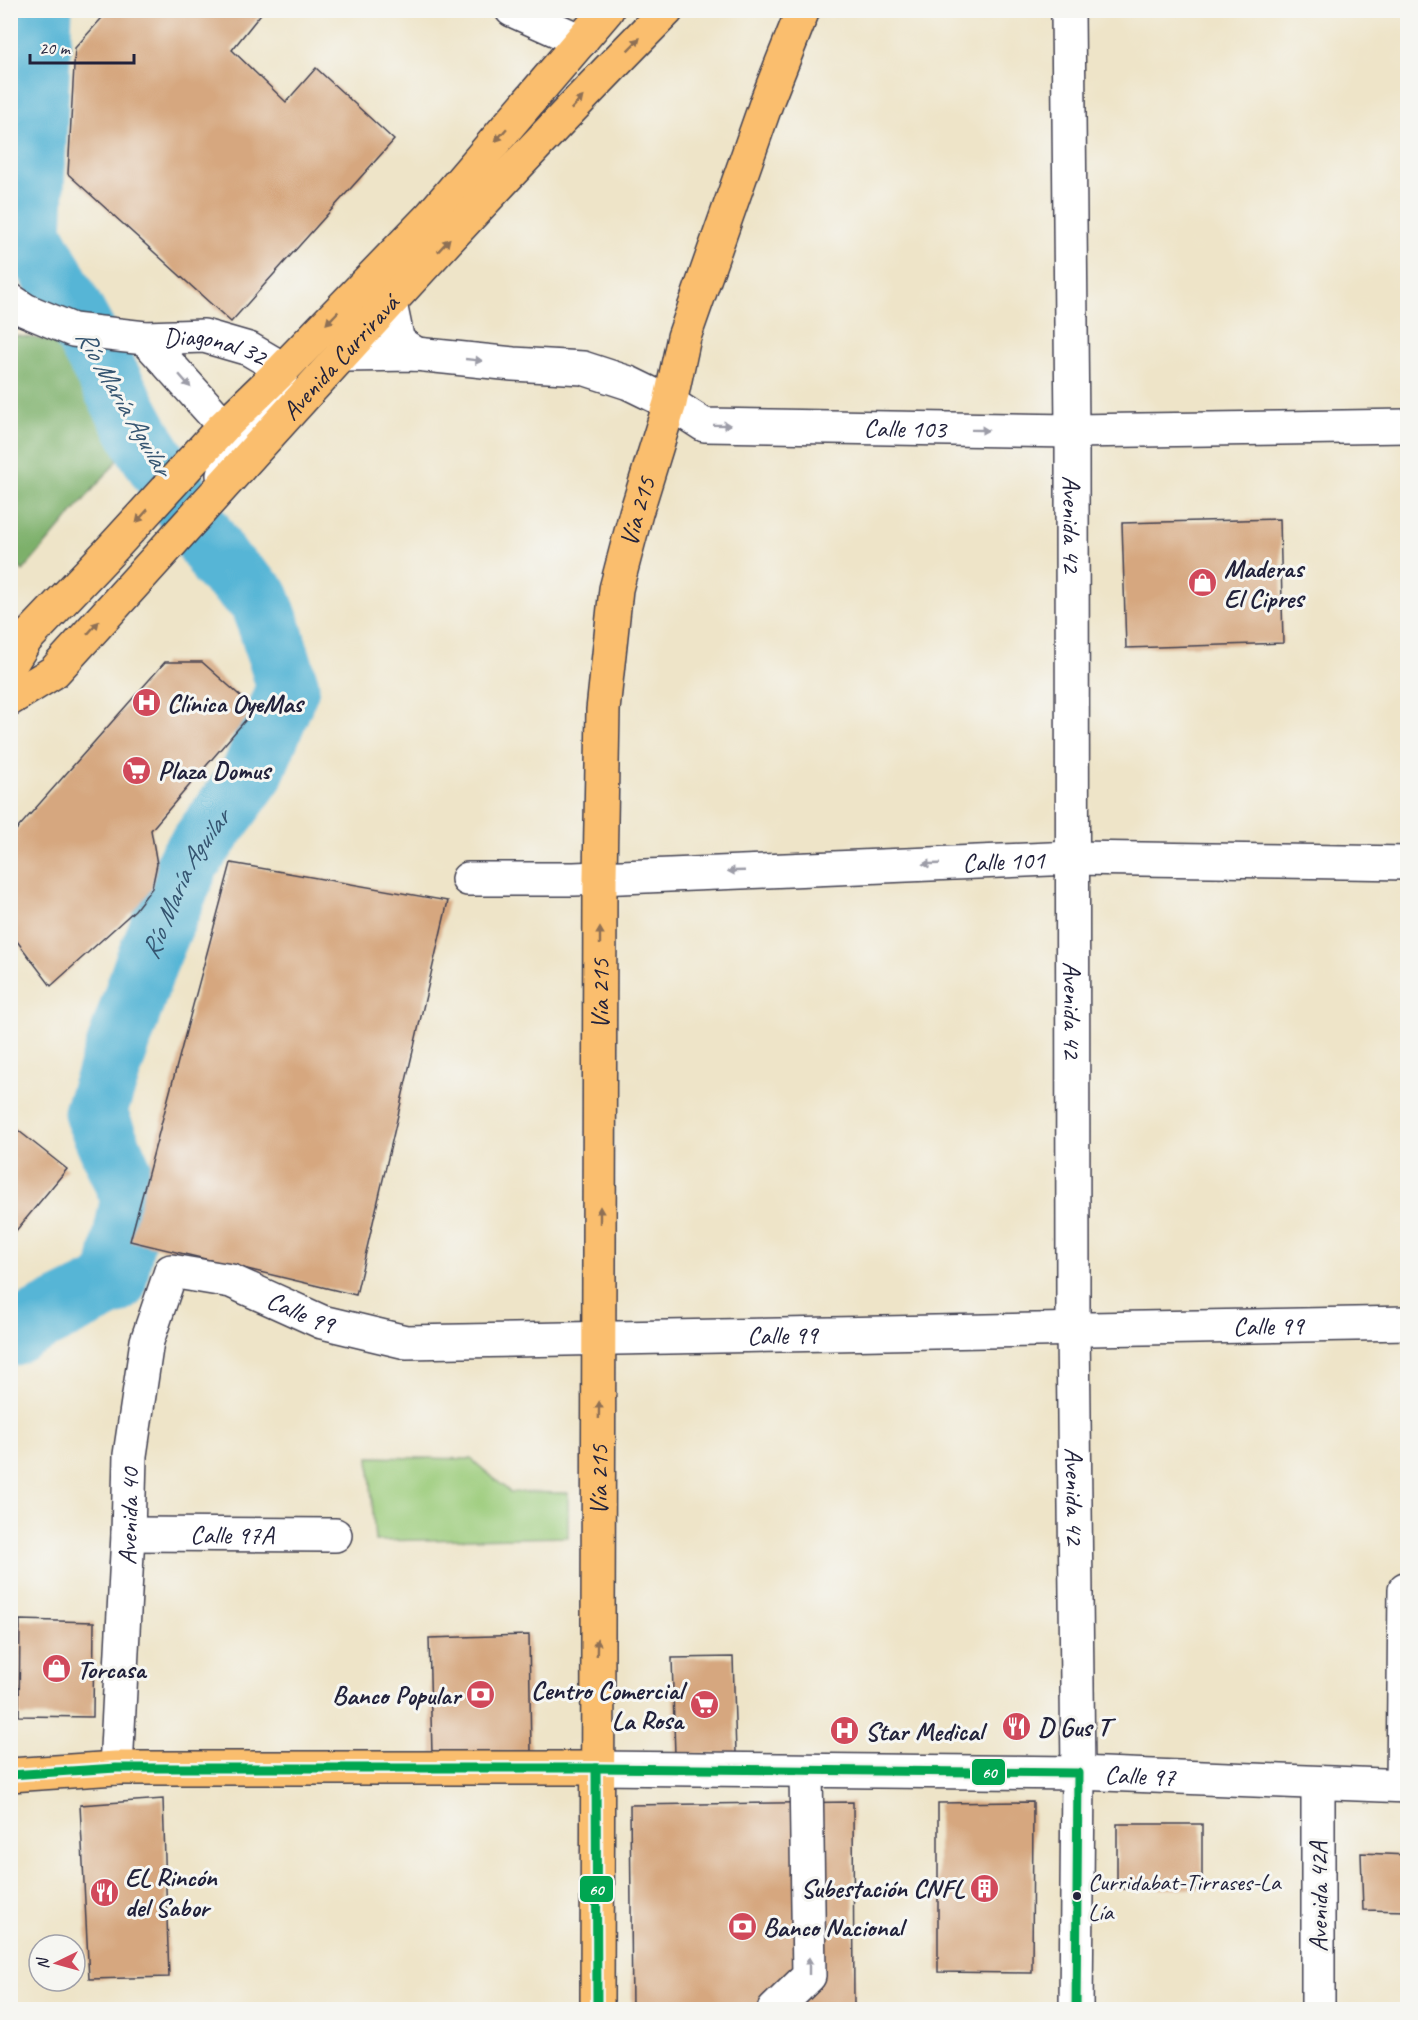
<svg xmlns="http://www.w3.org/2000/svg" width="1418" height="2020" font-family="Caveat,sans-serif">
<style>
.green{fill:#9ccc7b;stroke:#5f775b;stroke-width:1.5}
.forest{fill:#7db06b;stroke:#506953;stroke-width:1.5}
.lines{fill:none;stroke-linecap:round;stroke-linejoin:round}
.river{stroke:#57b5d6;stroke-width:63}
.building{fill:#d6a77f}
.minor-casing{stroke:#413f50;stroke-width:36}
.major-casing{stroke:#413f50;stroke-width:36}
.highway-casing{stroke:#413f50;stroke-width:36}
.minor{stroke:#fff;stroke-width:33}
.major{stroke:#fabe6e;stroke-width:33}
.highway{stroke:#fabe6e;stroke-width:33}
.bus-1-casing{stroke:#f6f6f2;stroke-width:14}
.bus-1{stroke:#00a651;stroke-width:9}
.oneway{fill:#8e7054}
.oneway2{fill:#9c9ca7}
.bus-dot{fill:#22223b;stroke:#f6f6f2;stroke-width:2}
.labels{text-anchor:middle;dominant-baseline:central;stroke-width:6;stroke-linejoin:round;paint-order:stroke}
.bus-label{font-size:24px;fill:#22223b;stroke:#f6f6f2;text-anchor:start}
.street-label{font-size:26px;fill:#22223b;stroke:#f6f6f2}
.poi-label{font-size:26px;font-weight:bold;fill:#22223b;stroke:#f6f6f2;text-anchor:start}
.water-label{font-size:27px;font-style:italic;fill:#355571;stroke:#f6f6f2}
.line-badge{stroke:#f6f6f2;stroke-width:2}
.badge-label{font-size:16px;text-anchor:middle;font-weight:bold;fill:#fff}
</style>
<rect width="100%" height="100%" fill="#f6f6f2"/>
<filter id="ink" filterUnits="userSpaceOnUse"><feTurbulence type="fractalNoise" baseFrequency=".0167" numOctaves="2"/><feDisplacementMap in="SourceGraphic" scale="12" xChannelSelector="R" yChannelSelector="G"/><feConvolveMatrix kernelMatrix="1 2 1 2 8 2 1 2 1" color-interpolation-filters="sRGB"/></filter>
<filter id="wash" filterUnits="userSpaceOnUse"><feTurbulence type="fractalNoise" baseFrequency=".008" numOctaves="4" result="noise"/><feDisplacementMap in="SourceGraphic" scale="24" xChannelSelector="R" yChannelSelector="G"/><feGaussianBlur stdDeviation="1.35" result="paint"/><feColorMatrix in="noise" values="0 0 0 0 0 0 0 0 0 0 0 0 0 0 0 0 0 1.4 0 .05"/><feComposite in="paint" operator="in"/></filter>
<g filter="url(#wash)">
<rect width="100%" height="100%" fill="#eee4c8"/>
<polygon class="green" points="369,1457 471,1459 510,1492 568,1493 568,1537 375,1541"/>
<polygon class="forest" points="11,335 68,343 118,460 23,571 11,560"/>
<g class="lines">
<path class="river" id="s1" d="M10,1335L115,1283L132,1198L95,1113L146,963L189,861L252,774L288,687L269,625L259,599L221,564L146,446L31,234L41,10"/>
</g>
<g id="blocks">
<g class="building">
<polygon points="109,10 264,10 232,50 286,102 316,68 394,140 231,322 68,174 75,48"/>
<polygon points="1280,519 1283,643 1126,648 1122,523"/>
<polygon points="165,662 202,662 255,709 151,830 157,864 152,888 135,910 51,986 10,932 10,837"/>
<polygon points="231,863 448,901 356,1295 130,1241"/>
<polygon points="10,1124 67,1169 10,1238"/>
<polygon points="20,1620 94,1622 93,1717 19,1716"/>
<polygon points="529,1635 531,1752 432,1754 429,1638"/>
<polygon points="733,1657 736,1753 675,1755 672,1658"/>
<polygon points="163,1799 169,1977 89,1979 80,1805"/>
<polygon points="853,1802 854,2010 632,2010 630,1805"/>
<polygon points="1033,1802 1032,1973 938,1972 938,1803"/>
<rect x="1117" y="1824" width="85" height="65"/>
<polygon points="1361,1853 1408,1855 1408,1911 1363,1910"/>
</g>
</g>
</g>
<g filter="url(#ink)">
<use href="#blocks" fill-opacity="0" stroke="#413f50" stroke-width="1.5"/>
<g class="lines">
<defs>
<g id="minor">
<polyline points="512,10 581,41"/>
<path id="s2" d="M1068,10L1072,431L1073,1328L1078,1773L1076,2010"/>
<path id="s3" d="M10,300L25,310L73,330L145,338L204,336L249,349L283,369L273,393L223,475"/>
<polyline points="390,303 398,342 416,354"/>
<polyline points="145,338 224,426"/>
<path id="s4" d="M343,355L416,354L513,364L583,368L629,383L670,403L704,425L1072,431L1408,426"/>
<path id="s5" d="M468,879H574L1073,858L1408,863"/>
<path id="s6" d="M128,1534L335,1535"/>
<path id="s7" d="M116,1768L128,1534L130,1455L147,1341L171,1271L231,1281L322,1322L406,1342L1408,1323"/>
<path id="s8" d="M596,1768L1078,1773L1408,1786"/>
<polyline points="1318,1784 1318,2010"/>
<polyline points="1403,1786 1405,1589"/>
<polyline points="774,2010 809,1976 806,1771"/>
</g>
<g id="major">
<polyline points="10,1775 116,1768 596,1768"/>
<path id="s9" d="M597,2010L600,877L603,710L616,589L636,513L670,403L684,337L768,98L803,10"/>
</g>
<g id="highway">
<polyline points="10,665 26,639 108,553 224,426 283,369 431,216 607,10"/>
<path id="s10" d="M10,699L54,672C256,450 456,224 667,10"/>
</g>
</defs>
<use href="#minor" class="minor-casing"/>
<use href="#major" class="major-casing"/>
<use href="#highway" class="highway-casing"/>
<use href="#minor" class="minor"/>
<use href="#major" class="major"/>
<use href="#highway" class="highway"/>
<defs>
<g id="bus-1">
<polyline points="596,1768 597,2010"/>
<polyline points="10,1775 116,1768 596,1768 1078,1773 1076,2010"/>
</g>
</defs>
<use href="#bus-1" class="bus-1-casing"/>
<use href="#bus-1" class="bus-1"/>
</g>
<defs><path id="oneway-solid" d="M-6-.8H1V-3.2L6.5 0L1 3.2V.8H-6Z" transform="scale(1.5)"/></defs>
<g class="oneway">
<use href="#oneway-solid" transform="translate(634 44) rotate(-45)"/>
<use href="#oneway-solid" transform="translate(577 103) rotate(-47)"/>
<use href="#oneway-solid" transform="translate(501 135) rotate(131)"/>
<use href="#oneway-solid" transform="translate(444 245) rotate(-47)"/>
<use href="#oneway-solid" transform="translate(332 318) rotate(134)"/>
<use href="#oneway-solid" transform="translate(142 516) rotate(132)"/>
<use href="#oneway-solid" transform="translate(93 628) rotate(-48)"/>
<use href="#oneway-solid" transform="translate(600 936) rotate(-90)"/>
<use href="#oneway-solid" transform="translate(600 1215) rotate(-90)"/>
<use href="#oneway-solid" transform="translate(599 1410) rotate(-89)"/>
<use href="#oneway-solid" transform="translate(597 1647) rotate(-89)"/>
</g>
<g class="oneway2">
<use href="#oneway-solid" transform="translate(474 360) rotate(6)"/>
<use href="#oneway-solid" transform="translate(185 381) rotate(49)"/>
<use href="#oneway-solid" transform="translate(722 425) rotate(1)"/>
<use href="#oneway-solid" transform="translate(980 430) rotate(1)"/>
<use href="#oneway-solid" transform="translate(931 864) rotate(178)"/>
<use href="#oneway-solid" transform="translate(736 871) rotate(178)"/>
<use href="#oneway-solid" transform="translate(809 1966) rotate(-90)"/>
</g>
</g>
<defs>
<symbol id="shop-disc" viewBox="-11 -11 22 22"><circle r="9.5" fill="#d1495b" stroke="#f6f6f2"/><path d="M-5-2.5h2.3a2.7 3.5 0 0 1 5.4 0H5L5.5 6h-11ZM-1.5-2.5h3a1.5 2.3 0 0 0-3 0Z" fill="#fff"/></symbol>
<symbol id="hospital-disc" viewBox="-11 -11 22 22"><circle r="9.5" fill="#d1495b" stroke="#f6f6f2"/><path d="M-5-5h3v3.5h4V-5h3V5h-3V1.5h-4V5h-3Z" fill="#fff"/></symbol>
<symbol id="supermarket-disc" viewBox="-11 -11 22 22"><circle r="9.5" fill="#d1495b" stroke="#f6f6f2"/><path d="M-6-5.5h2.5l.6 2H6L4.5 2H-2.5L-4.4-4H-6ZM-1.5 3.2a1.3 1.3 0 1 0 .1 0ZM3 3.2a1.3 1.3 0 1 0 .1 0Z" fill="#fff"/></symbol>
<symbol id="bank-disc" viewBox="-11 -11 22 22"><circle r="9.5" fill="#d1495b" stroke="#f6f6f2"/><path d="M-6-4H6V4H-6ZM0-2.3a2.3 2.3 0 1 0 0 4.6a2.3 2.3 0 1 0 0-4.6Z" fill="#fff"/></symbol>
<symbol id="restaurant-disc" viewBox="-11 -11 22 22"><circle r="9.5" fill="#d1495b" stroke="#f6f6f2"/><path d="M-5-6h1v4h1v-4h1v4h1v-4h1v5L-1.5 .5V6h-2V.5L-5-1ZM5-6V6H3V1.5H1.5Q1.5-4 5-6Z" fill="#fff"/></symbol>
<symbol id="building-disc" viewBox="-11 -11 22 22"><circle r="9.5" fill="#d1495b" stroke="#f6f6f2"/><path d="M-4-6H4V6H1V3H-1V6H-4ZM-2.5-4.3h1.7v1.8h-1.7ZM.8-4.3h1.7v1.8H.8ZM-2.5-1h1.7V.8h-1.7ZM.8-1h1.7V.8H.8Z" fill="#fff"/></symbol>
</defs>
<g fill-rule="evenodd">
<use href="#shop-disc" x="1186" y="566" width="33" height="33"/>
<use href="#hospital-disc" x="130" y="686" width="33" height="33"/>
<use href="#supermarket-disc" x="120" y="754" width="33" height="33"/>
<use href="#shop-disc" x="40" y="1652" width="33" height="33"/>
<use href="#bank-disc" x="464" y="1678" width="33" height="33"/>
<use href="#supermarket-disc" x="688" y="1688" width="33" height="33"/>
<use href="#restaurant-disc" x="1000" y="1710" width="33" height="33"/>
<use href="#hospital-disc" x="828" y="1714" width="33" height="33"/>
<use href="#building-disc" x="968" y="1872" width="33" height="33"/>
<use href="#restaurant-disc" x="88" y="1876" width="33" height="33"/>
<use href="#bank-disc" x="726" y="1910" width="33" height="33"/>
</g>
<circle class="bus-dot" cx="1077" cy="1896" r="5"/>
<g class="labels">
<g class="bus-label">
<text x="1088" y="1882">Curridabat-Tirrases-La<tspan x="1088" dy="30">Lía</tspan></text>
</g>
<g class="street-label">
<text stroke="none"><textPath href="#s3" startOffset="214">Diagonal 32</textPath></text>
<text stroke="none"><textPath href="#s10" startOffset="477">Avenida Curriravá</textPath></text>
<text stroke="none"><textPath href="#s4" startOffset="576">Calle 103</textPath></text>
<text stroke="none"><textPath href="#s9" startOffset="1502">Vía 215</textPath></text>
<text stroke="none"><textPath href="#s2" startOffset="514">Avenida 42</textPath></text>
<text stroke="none"><textPath href="#s5" startOffset="536">Calle 101</textPath></text>
<text stroke="none"><textPath href="#s9" startOffset="1016">Vía 215</textPath></text>
<text stroke="none"><textPath href="#s2" startOffset="1000">Avenida 42</textPath></text>
<text stroke="none"><textPath href="#s7" startOffset="640">Calle 99</textPath></text>
<text stroke="none"><textPath href="#s7" startOffset="1612">Calle 99</textPath></text>
<text stroke="none"><textPath href="#s7" startOffset="1126">Calle 99</textPath></text>
<text stroke="none"><textPath href="#s9" startOffset="530">Vía 215</textPath></text>
<text stroke="none"><textPath href="#s2" startOffset="1486">Avenida 42</textPath></text>
<text stroke="none"><textPath href="#s7" startOffset="252">Avenida 40</textPath></text>
<text stroke="none"><textPath href="#s6" startOffset="104">Calle 97A</textPath></text>
<text stroke="none"><textPath href="#s8" startOffset="544">Calle 97</textPath></text>
<text transform="translate(1318 1897) rotate(-90)">Avenida 42A</text>
</g>
<g class="poi-label">
<text x="1224" y="568">Maderas<tspan x="1224" dy="30">El Cipres</tspan></text>
<text x="167" y="703">Clínica OyeMas</text>
<text x="158" y="770">Plaza Domus</text>
<text x="77" y="1669">Torcasa</text>
<text x="683" y="1690" text-anchor="end">Centro Comercial<tspan x="683" dy="30">La Rosa</tspan></text>
<text x="460" y="1695" text-anchor="end">Banco Popular</text>
<text x="1038" y="1727">D Gus T</text>
<text x="865" y="1731">Star Medical</text>
<text x="125" y="1877">EL Rincón<tspan x="125" dy="30">del Sabor</tspan></text>
<text x="964" y="1888" text-anchor="end">Subestación CNFL</text>
<text x="763" y="1927">Banco Nacional</text>
</g>
<g class="water-label">
<text transform="translate(124 402) rotate(60)">Río María Aguilar</text>
<text stroke="none"><textPath href="#s1" startOffset="543">Río María Aguilar</textPath></text>
</g>
</g>
<g class="line-badge">
<rect x="971" y="1758" width="35" height="28" rx="6" fill="#00a651"/>
<rect x="579" y="1875" width="35" height="28" rx="6" fill="#00a651"/>
</g>
<g class="badge-label">
<text x="989" y="1778">60</text>
<text x="596" y="1895">60</text>
</g>
<rect width="1418" height="2020" fill="none" stroke="#f6f6f2" stroke-width="36"/>
<g transform="translate(57 1963) rotate(265)"><circle r="28" fill="#f6f6f2" stroke="#a1a1a9" stroke-width="1.5"/>
<path d="M0-4.5L10 22L0 15L-10 22Z" fill="#d1495b"/>
<text y="-9" font-size="16" font-weight="bold" text-anchor="middle" fill="#22223b">N</text>
</g>
<path d="M30 54v9h104v-9" fill="none" stroke="#22223b" stroke-width="3"/>
<text x="39" y="54" font-size="18" fill="#22223b" stroke="#f6f6f2" stroke-width="4.5" paint-order="stroke">20 m</text>
</svg>
